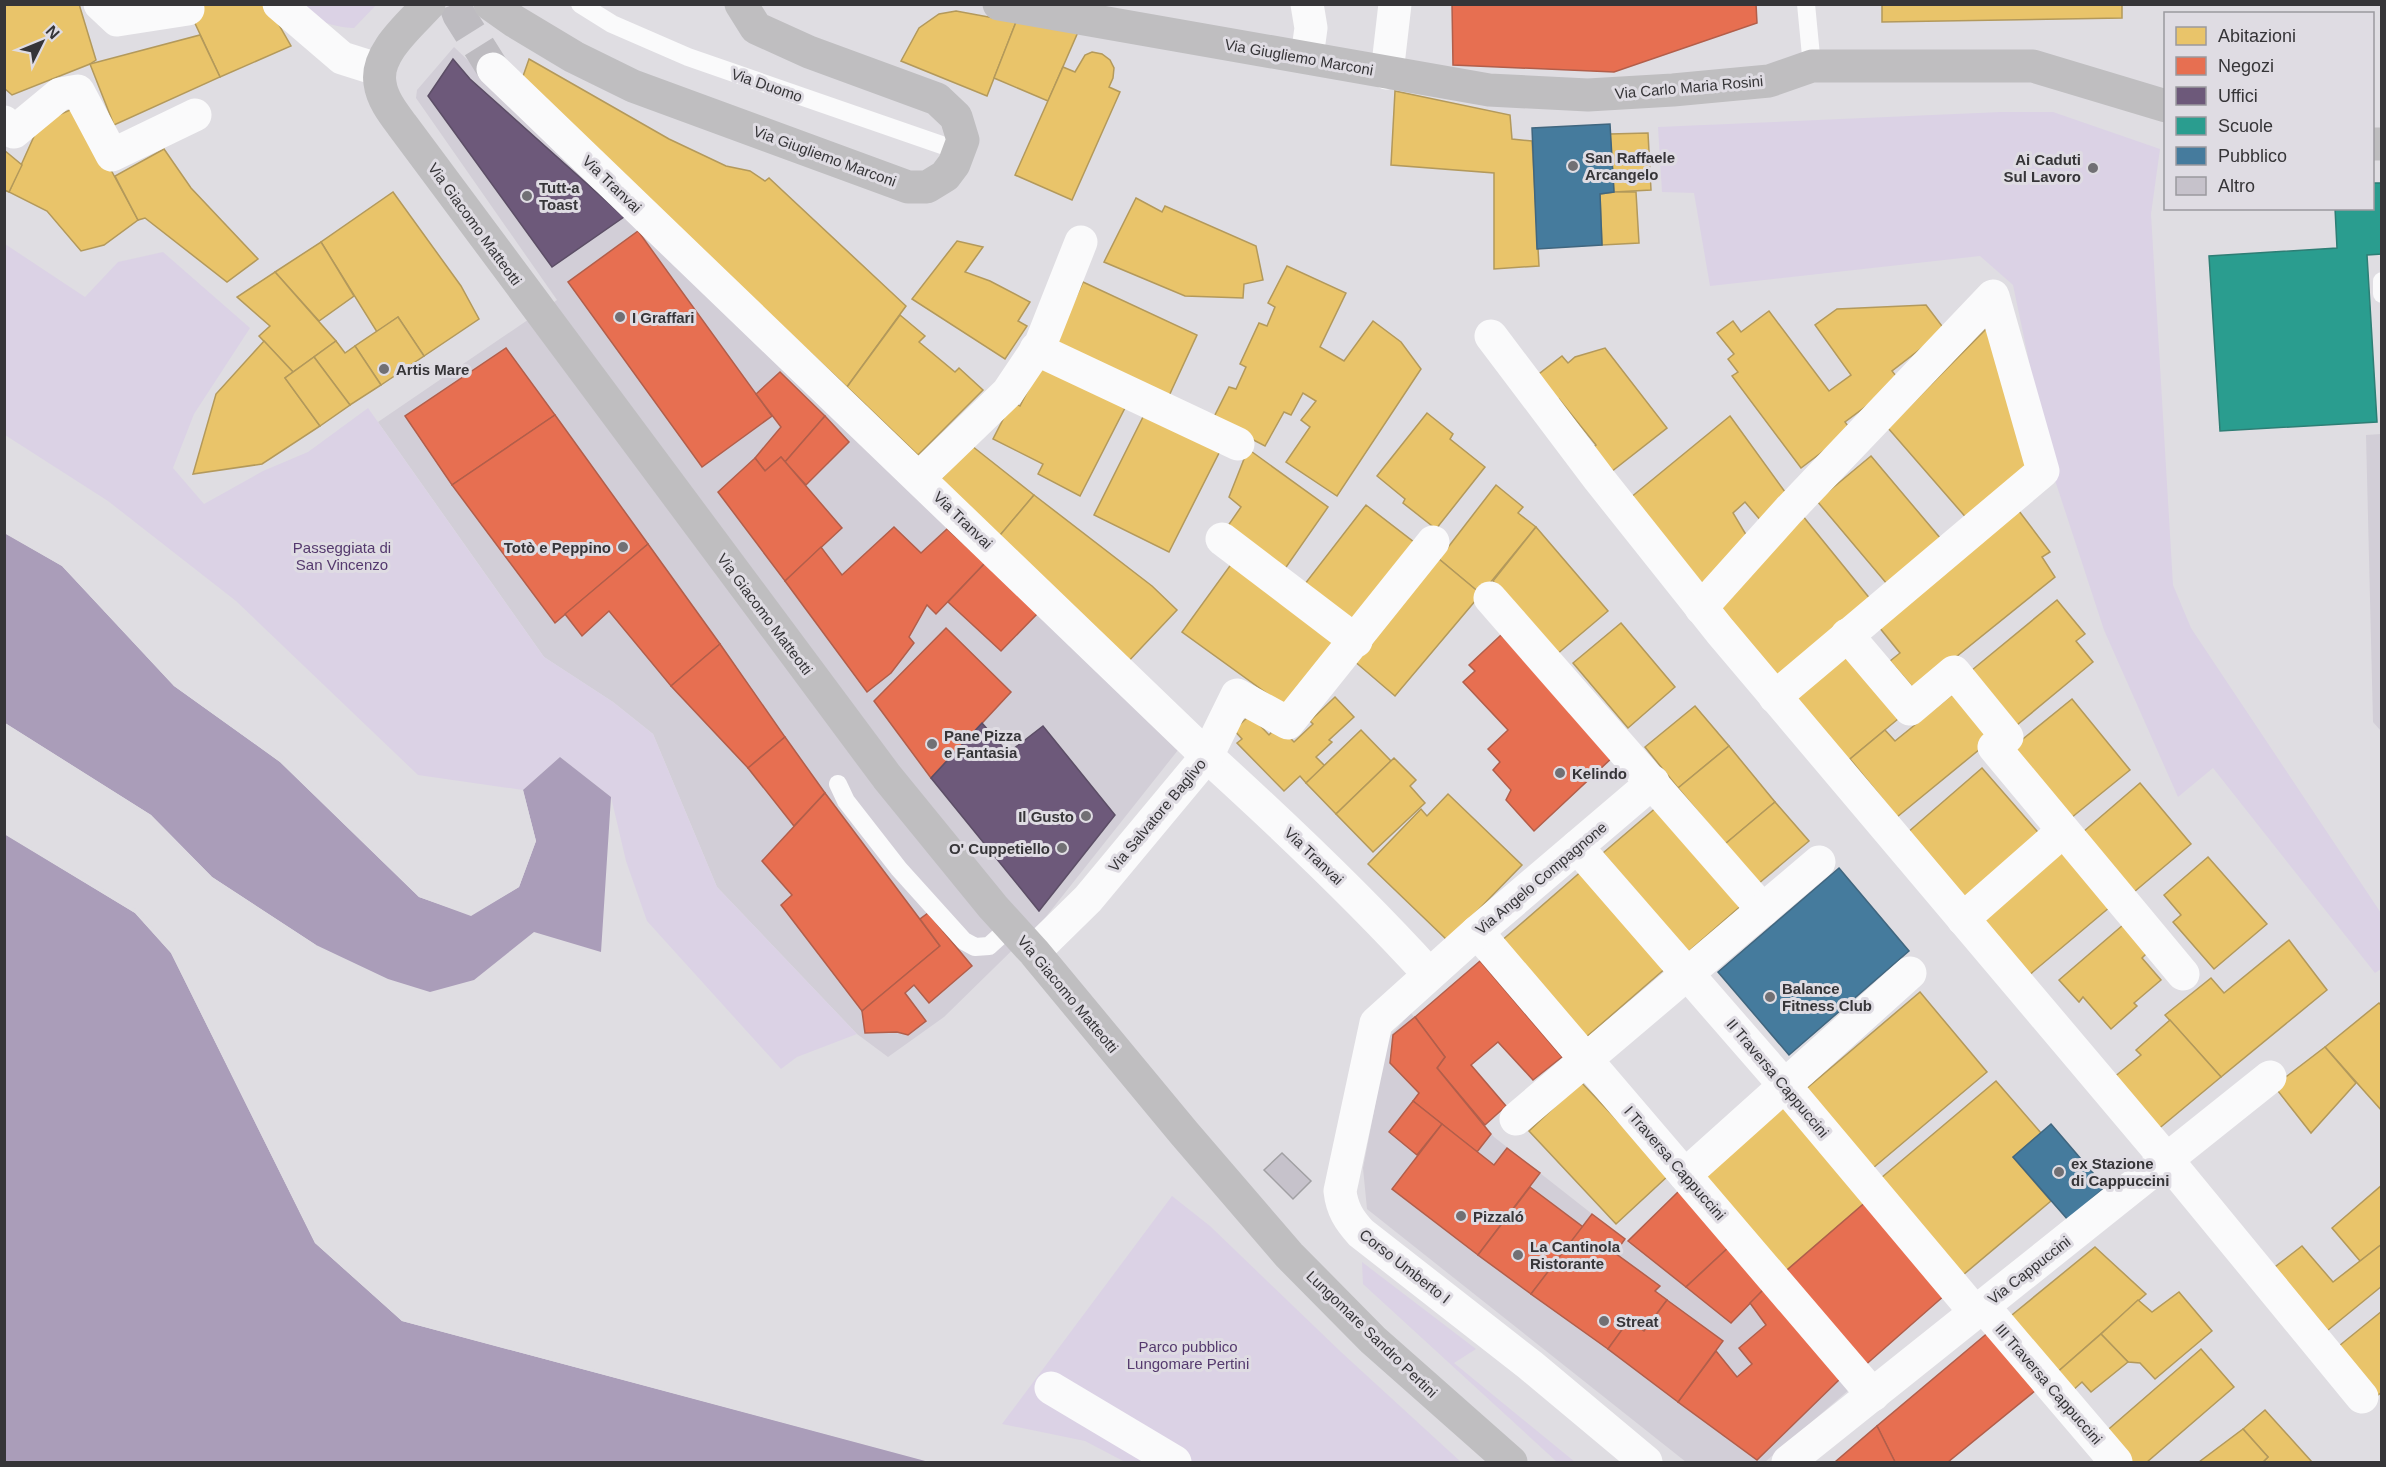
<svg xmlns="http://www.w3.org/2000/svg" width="2386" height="1467" font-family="Arial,sans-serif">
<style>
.built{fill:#d2ced7}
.green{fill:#dbd2e5}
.water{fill:#aa9db9}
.pier{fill:#dfdde2}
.homes{fill:#e9c46a;stroke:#b3995b;stroke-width:1.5}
.shops{fill:#e76f51;stroke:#b25e4a;stroke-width:1.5}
.offices{fill:#6d597a;stroke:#5c4e66;stroke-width:1.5}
.schools{fill:#2a9d8f;stroke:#2e7e75;stroke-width:1.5}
.public{fill:#457b9d;stroke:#40667f;stroke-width:1.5}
.building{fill:#c6c2cb;stroke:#a1a0a3;stroke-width:1.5}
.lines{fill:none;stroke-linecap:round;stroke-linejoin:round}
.street-tunnel{stroke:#bdbbc0;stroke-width:33;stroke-dasharray:33 16;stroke-linecap:butt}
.lane{stroke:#fafafb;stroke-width:18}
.street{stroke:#fafafb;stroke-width:33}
.secondary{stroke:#bfbec0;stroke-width:33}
.poi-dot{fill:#717074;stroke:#dfdce3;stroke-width:2}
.labels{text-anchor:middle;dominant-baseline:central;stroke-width:6;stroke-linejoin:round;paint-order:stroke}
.street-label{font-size:15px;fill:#363538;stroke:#dfdce3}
.poi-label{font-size:15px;font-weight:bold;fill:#363538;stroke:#dfdce3;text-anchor:start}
.park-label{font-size:15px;fill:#553a6e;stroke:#dfdce3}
</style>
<rect width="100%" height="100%" fill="#dfdde2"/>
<g class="built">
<polygon points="454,47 1182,745 1045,918 944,1017 888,1057 857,1034 717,887 653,734 613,702 544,657 378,422 557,300 416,98 417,90"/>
<polygon points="2381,434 2382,434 2381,731 2373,722 2366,435"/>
<polygon points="1411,1013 1445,1057 1437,1068 1494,1137 1731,1323 1770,1283 1857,1383 1765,1462 1686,1462 1367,1209 1363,1168 1388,1038"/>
</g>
<g class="green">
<path d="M300,5H376L354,28C332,27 315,21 300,5Z"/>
<polygon points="2001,112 2053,112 2160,149 2151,214 2173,585 2191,628 2381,913 2381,969 2375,973 2213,768 2178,797 2104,630 2052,471 2013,285 1980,256 1710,286 1694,193 1662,192 1658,127"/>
<polygon points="5,244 85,297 118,262 163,252 250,328 194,414 173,468 204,504 263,471 308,452 368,408 544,657 613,702 653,734 717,887 857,1034 797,1057 781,1069 647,921 626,861 611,797 560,757 523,790 418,775 236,601 108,501 5,435"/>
<polygon points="1172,1196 1210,1226 1341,1352 1461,1462 1125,1462 1085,1441 1002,1424"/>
<polygon points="1362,1262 1476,1349 1454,1363 1575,1462 1557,1462 1363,1284"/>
</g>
<g class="water">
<polygon points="4,533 62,566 174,686 280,762 419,897 471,915 519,887 536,841 523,790 560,757 611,797 601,952 534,932 474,980 430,992 388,979 316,945 212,877 151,815 5,723"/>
<polygon points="4,834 135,913 171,953 315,1243 402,1321 929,1462 5,1462"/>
</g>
<g class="pier">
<polygon points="4,530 64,563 176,684 282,759 420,894 471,912 516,885 533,841 520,790 523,790 536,841 519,887 471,916 419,897 280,762 174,686 62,566 5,533"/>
<polygon points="5,723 151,815 212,877 316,945 316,948 210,879 149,817 4,726"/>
<polygon points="4,831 137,910 173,951 318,1242 404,1318 930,1460 932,1462 402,1321 315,1243 171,953 135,913 5,834"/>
</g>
<g class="homes">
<polygon points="4,4 79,4 96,60 90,64 12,95 4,88"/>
<polygon points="186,4 267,4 291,46 220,77"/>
<polygon points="1882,4 2122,4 2122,18 1882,22"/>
<polygon points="956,11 1016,22 987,96 901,61 919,28 939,14"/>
<polygon points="1016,22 1078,32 1048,101 994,78"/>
<polygon points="200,35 220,77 114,125 90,64"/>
<polygon points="1092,52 1102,54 1110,60 1114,68 1113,78 1109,87 1120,92 1072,200 1015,175 1063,67 1075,72 1085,55"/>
<polygon points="529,59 669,139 726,166 750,171 765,181 769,178 906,306 847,387 521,82"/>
<polygon points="1395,91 1510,115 1512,139 1532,141 1539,266 1494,269 1494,173 1391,165"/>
<polygon points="77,107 138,220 104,245 81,251 47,211 9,192 40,123"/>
<polygon points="1648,133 1651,190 1614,192 1610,134"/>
<polygon points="164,149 191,188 258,259 227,282 145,218 138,220 115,176"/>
<polygon points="4,150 22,165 9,192 4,190"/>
<polygon points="393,192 461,286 479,319 424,356 398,317 377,332 321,242"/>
<polygon points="1614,192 1636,192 1639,243 1602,245 1600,194"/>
<polygon points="1136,198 1162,212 1165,206 1256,246 1263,280 1244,284 1243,298 1185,296 1104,262"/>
<polygon points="957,241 983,247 965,272 990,281 1030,302 1018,321 1027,326 1005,359 912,299"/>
<polygon points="321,242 354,296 319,321 275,272"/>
<polygon points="1287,266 1346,293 1320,347 1344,361 1373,321 1401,342 1421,369 1337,496 1286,462 1310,427 1301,420 1316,401 1303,393 1291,415 1284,412 1265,446 1213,419 1229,387 1236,389 1246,367 1240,364 1259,323 1267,326 1275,307 1268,303"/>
<polygon points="275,272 336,341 293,372 259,336 270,326 237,297"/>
<polygon points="1083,282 1197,335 1168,398 1054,344"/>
<polygon points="1926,305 1945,330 1892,371 1900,381 1845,422 1851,430 1801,468 1732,376 1738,372 1728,359 1734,354 1717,333 1733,321 1741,332 1769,311 1829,391 1851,375 1815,325 1837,309"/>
<polygon points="900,315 925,336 919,342 955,372 959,368 983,390 918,455 847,387"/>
<polygon points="398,317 424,356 381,385 355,346"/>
<polygon points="1992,323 2034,464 1969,521 1888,428"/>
<polygon points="264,341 293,372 285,378 320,426 262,464 193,474 216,394"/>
<polygon points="336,341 345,353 355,346 381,385 350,405 314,357"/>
<polygon points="1605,348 1667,428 1611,472 1592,448 1596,445 1559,399 1555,402 1535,377 1562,356 1568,363 1575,357"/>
<polygon points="314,357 350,405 320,426 285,378"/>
<polygon points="1043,361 1127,404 1080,496 1038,474 1043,464 993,439 1012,402 1020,406"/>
<polygon points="1145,413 1220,451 1169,552 1094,515"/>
<polygon points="1427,413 1453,434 1450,439 1485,467 1436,529 1403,503 1405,499 1377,476"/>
<polygon points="1730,416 1788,496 1762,522 1745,502 1733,513 1748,538 1705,587 1630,498"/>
<polygon points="972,446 1034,495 996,540 937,483"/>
<polygon points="1248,449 1328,507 1282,573 1225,530 1241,507 1229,497"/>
<polygon points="1871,456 1941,539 1887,584 1817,501"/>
<polygon points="1496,485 1523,507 1518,513 1536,527 1481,594 1439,559"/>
<polygon points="1034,495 1152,586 1177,610 1125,665 996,540"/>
<polygon points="1366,505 1419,546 1355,630 1301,589"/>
<polygon points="2019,511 2050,552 2042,557 2055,577 1915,690 1890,661 1900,653 1879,627"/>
<polygon points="1802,515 1871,600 1779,679 1718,606"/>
<polygon points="1536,527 1608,611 1556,655 1493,581"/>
<polygon points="1439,559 1481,594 1395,696 1353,660"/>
<polygon points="1232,563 1337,639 1287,708 1182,632"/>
<polygon points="2057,600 2085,634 2076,641 2093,662 2017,725 1972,670"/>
<polygon points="1621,623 1675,687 1628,728 1573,663"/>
<polygon points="1843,652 1898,719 1845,763 1782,702"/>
<polygon points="1953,694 1991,740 1897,817 1850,759 1885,730 1895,741"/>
<polygon points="1335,697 1354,717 1329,740 1332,742 1316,757 1325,766 1306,783 1300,776 1284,791 1237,743 1242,739 1234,730 1250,715 1269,735 1278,725 1294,742 1313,724 1310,721"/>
<polygon points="2072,699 2130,770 2071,818 2013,747"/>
<polygon points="1695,706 1729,746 1678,788 1645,747"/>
<polygon points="1361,730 1391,761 1336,814 1306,783"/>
<polygon points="1729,746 1775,802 1725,844 1678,788"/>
<polygon points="1394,758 1416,780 1410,786 1425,803 1373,852 1336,814"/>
<polygon points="1982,768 2043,838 1968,903 1907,833"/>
<polygon points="2140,783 2191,844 2134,892 2083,832"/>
<polygon points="1448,794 1522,865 1448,941 1368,864 1421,809 1427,816"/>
<polygon points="1775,802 1809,841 1758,884 1725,844"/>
<polygon points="1658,806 1743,904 1688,952 1603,853"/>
<polygon points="2060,847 2110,907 2028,976 1978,916"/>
<polygon points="2208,857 2267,924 2214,969 2173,922 2181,915 2164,895"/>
<polygon points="1584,869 1667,967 1584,1039 1500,942"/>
<polygon points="2123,925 2147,953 2142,958 2161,980 2134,1003 2137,1006 2111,1029 2083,997 2079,1002 2059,980"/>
<polygon points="2289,940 2327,990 2221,1077 2165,1015 2211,978 2224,993"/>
<polygon points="1920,992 1987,1072 1873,1168 1806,1089"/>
<polygon points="2379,1003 2382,1006 2382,1111 2325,1047"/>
<polygon points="2170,1020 2221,1077 2156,1131 2113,1078 2141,1055 2136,1050"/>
<polygon points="2325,1047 2356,1083 2311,1133 2274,1086"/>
<polygon points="1996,1081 2041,1133 2013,1157 2051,1201 1963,1275 1881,1178"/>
<polygon points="1581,1082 1669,1175 1616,1224 1529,1131"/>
<polygon points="1783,1102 1868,1200 1780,1276 1695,1177"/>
<polygon points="2382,1185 2382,1244 2360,1261 2332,1228"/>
<polygon points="2382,1244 2382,1286 2322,1335 2271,1270 2302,1246 2333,1282"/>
<polygon points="2095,1247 2146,1294 2054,1375 2007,1319"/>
<polygon points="2179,1292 2212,1331 2155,1379 2140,1363 2128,1362 2101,1334 2138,1300 2152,1312"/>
<polygon points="2382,1311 2382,1392 2374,1398 2334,1350"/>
<polygon points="2101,1334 2128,1362 2091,1392 2082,1382 2070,1393 2054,1375"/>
<polygon points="2201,1349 2234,1387 2147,1462 2128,1462 2103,1434"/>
<polygon points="2265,1410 2312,1462 2263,1462 2268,1457 2243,1429"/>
<polygon points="2243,1429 2268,1457 2263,1462 2199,1462"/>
</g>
<g class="shops">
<polygon points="1452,4 1756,4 1757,23 1614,72 1453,65"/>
<polygon points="638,231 772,416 702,467 568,282"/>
<polygon points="506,348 555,415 452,485 405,416"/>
<polygon points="780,372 825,416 785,462 781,457 765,471 755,458 781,427 756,394"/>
<polygon points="555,415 648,544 555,623 452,485"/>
<polygon points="825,416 849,442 806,485 785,462"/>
<polygon points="781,457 842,528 785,581 718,492 755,458 765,471"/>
<polygon points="894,527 921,553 947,529 985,563 936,614 927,605 909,637 914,643 891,673 867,692 785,581 821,547 842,575"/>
<polygon points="648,544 720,644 671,686 609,611 582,636 565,614"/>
<polygon points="985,563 1038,613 1001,651 948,602"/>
<polygon points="946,628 1011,692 931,778 874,701"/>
<polygon points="1501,635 1614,756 1534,831 1506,800 1511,790 1493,770 1500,762 1488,749 1508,730 1463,682 1475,671 1469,665"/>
<polygon points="720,644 785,737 748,768 671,686"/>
<polygon points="785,737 825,793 794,826 748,768"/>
<polygon points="825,793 940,946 862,1011 781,905 792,895 762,861"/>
<polygon points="928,913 972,966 929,1003 914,985 905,993 926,1021 908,1035 897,1032 865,1033 862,1011 940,946 920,919"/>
<polygon points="1480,961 1562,1057 1533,1080 1498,1042 1471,1065 1506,1106 1485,1125 1437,1068 1445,1057 1415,1017"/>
<polygon points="1415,1017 1445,1057 1437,1068 1491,1134 1477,1152 1413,1101 1419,1093 1390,1063 1393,1035"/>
<polygon points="1413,1101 1442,1124 1417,1155 1389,1132"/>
<polygon points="1442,1124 1494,1165 1507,1148 1540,1173 1478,1255 1392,1189"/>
<polygon points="1530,1187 1583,1227 1531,1294 1478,1255"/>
<polygon points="1682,1188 1730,1246 1686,1287 1628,1241"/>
<polygon points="1868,1200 1945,1295 1862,1368 1780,1276"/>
<polygon points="1592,1214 1625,1239 1615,1253 1660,1286 1655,1291 1667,1300 1644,1331 1629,1320 1608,1349 1531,1294"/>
<polygon points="1730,1246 1765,1288 1731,1323 1686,1287"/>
<polygon points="1765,1288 1841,1378 1757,1460 1678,1402 1716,1351 1737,1377 1752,1364 1739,1348 1766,1325 1750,1303"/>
<polygon points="1667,1300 1723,1341 1678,1402 1608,1349 1629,1320 1644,1331"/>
<polygon points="1990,1331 2041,1386 1948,1462 1895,1462 1877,1426"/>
<polygon points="1877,1426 1895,1462 1835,1462"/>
</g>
<g class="offices">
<polygon points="453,59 470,79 624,217 552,267 428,96"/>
<polygon points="982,723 1008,753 1043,726 1115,815 1039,911 931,778"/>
</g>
<polygon class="schools" points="2372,183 2382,183 2382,254 2367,255 2377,422 2220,431 2209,256 2337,248 2335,208 2372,208"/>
<g class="public">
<polygon points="1610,124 1614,192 1600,194 1602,245 1537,249 1532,128"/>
<polygon points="1839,868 1909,951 1789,1055 1718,972"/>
<polygon points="2051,1124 2105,1187 2068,1220 2013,1157"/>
</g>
<polygon class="building" points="1282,1153 1311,1181 1293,1199 1264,1170"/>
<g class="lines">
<polyline class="street-tunnel" points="455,4 459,15 493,69"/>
<g class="lane">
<polyline points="580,4 612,24 688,57 959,151"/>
<polyline points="1806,4 1812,66"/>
<polyline points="2382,281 2382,294"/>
<polyline points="838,784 846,801 899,869 964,941 975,947 989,946 1011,926"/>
</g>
<g class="street">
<polyline points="100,4 117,20 188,9"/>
<polyline points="279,4 342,58 380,70"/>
<polyline points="1307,57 1311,28 1307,4"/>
<path d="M493,69L1207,756C1284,826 1359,897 1429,974"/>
<polyline points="1387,73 1395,4"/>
<polyline points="4,122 14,132 60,94 78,91 112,155 195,115"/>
<polyline points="1491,336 1599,479 1720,631 2167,1160 2362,1397"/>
<polyline points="1036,349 1238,444"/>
<polyline points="919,478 1008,392 1041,343 1081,242"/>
<polyline points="1222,539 1356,641"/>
<polyline points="1490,598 1763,910"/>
<polyline points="1701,608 1789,510 1993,296 2043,471 1775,697"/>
<polyline points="1847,635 1910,709 1954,672 2007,737 1994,747 2183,974"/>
<polyline points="1577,847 1785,1086 1975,1312"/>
<polyline points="1963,919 2063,831"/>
<polyline points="1477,932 1873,1395"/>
<polyline points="1034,952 1088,899 1207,756 1237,695 1288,723 1433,542"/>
<polyline points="1516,1119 1819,862"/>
<polyline points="1685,1175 1910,973"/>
<polyline points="1983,1306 2116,1462"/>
<polyline points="1051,1388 1175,1462"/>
<path d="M1646,1462L1530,1365L1361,1233C1349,1220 1342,1209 1340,1191L1376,1023L1477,932L1653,782"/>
<polyline points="1788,1462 2270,1077"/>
</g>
<g class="secondary">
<path d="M429,4C411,24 375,53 380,83C382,99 393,113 402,125L887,777L993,907L1034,952L1184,1133L1289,1255L1373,1340L1511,1462"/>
<polyline points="490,4 514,21 574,57 633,86 908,187 927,187 945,176 954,164 963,140 956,117 937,99 809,52 756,28 741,4"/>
<polyline points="999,4 1489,90 1588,95 1673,90 1769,81 1812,66 2033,66 2166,106"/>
<polyline points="2372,144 2382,144"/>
</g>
</g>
<g class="poi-dot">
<circle cx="1573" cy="166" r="6"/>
<circle cx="2093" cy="168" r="6"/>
<circle cx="527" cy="196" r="6"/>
<circle cx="620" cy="317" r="6"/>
<circle cx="384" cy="369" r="6"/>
<circle cx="623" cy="547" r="6"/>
<circle cx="932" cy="744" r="6"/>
<circle cx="1560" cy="773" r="6"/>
<circle cx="1086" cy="816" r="6"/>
<circle cx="1062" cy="848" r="6"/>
<circle cx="1770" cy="997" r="6"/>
<circle cx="2059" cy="1172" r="6"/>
<circle cx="1461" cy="1216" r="6"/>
<circle cx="1518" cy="1255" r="6"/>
<circle cx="1604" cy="1321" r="6"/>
</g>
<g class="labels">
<g class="street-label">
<text transform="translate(1299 57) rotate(10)">Via Giugliemo Marconi</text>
<text transform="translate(767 85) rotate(19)">Via Duomo</text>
<text transform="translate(1689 87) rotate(-5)">Via Carlo Maria Rosini</text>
<text transform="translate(825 156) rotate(20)">Via Giugliemo Marconi</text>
<text transform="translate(612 184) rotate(44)">Via Tranvai</text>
<text transform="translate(475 224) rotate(54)">Via Giacomo Matteotti</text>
<text transform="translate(963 520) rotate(44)">Via Tranvai</text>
<text transform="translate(765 614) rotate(53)">Via Giacomo Matteotti</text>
<text transform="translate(1157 815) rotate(-50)">Via Salvatore Baglivo</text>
<text transform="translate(1314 856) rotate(44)">Via Tranvai</text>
<text transform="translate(1541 878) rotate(-40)">Via Angelo Compagnone</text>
<text transform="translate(1068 994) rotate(50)">Via Giacomo Matteotti</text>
<text transform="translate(1778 1078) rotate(50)">II Traversa Cappuccini</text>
<text transform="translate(1675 1163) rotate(49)">I Traversa Cappuccini</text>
<text transform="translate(1405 1266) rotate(38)">Corso Umberto I</text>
<text transform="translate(2029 1270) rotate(-38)">Via Cappuccini</text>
<text transform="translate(1372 1334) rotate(44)">Lungomare Sandro Pertini</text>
<text transform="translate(2049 1384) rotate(49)">III Traversa Cappuccini</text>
</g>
<g class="poi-label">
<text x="1585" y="157">San Raffaele<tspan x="1585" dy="17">Arcangelo</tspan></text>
<text x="2081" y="159" text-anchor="end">Ai Caduti<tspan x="2081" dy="17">Sul Lavoro</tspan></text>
<text x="539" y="187">Tutt-a<tspan x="539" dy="17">Toast</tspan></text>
<text x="632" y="317">I Graffari</text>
<text x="396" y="369">Artis Mare</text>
<text x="611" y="547" text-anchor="end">Totò e Peppino</text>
<text x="944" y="735">Pane Pizza<tspan x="944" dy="17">e Fantasia</tspan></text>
<text x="1572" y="773">Kelindo</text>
<text x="1074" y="816" text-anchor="end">Il Gusto</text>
<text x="1050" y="848" text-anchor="end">O' Cuppetiello</text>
<text x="1782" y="988">Balance<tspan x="1782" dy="17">Fitness Club</tspan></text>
<text x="2071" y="1163">ex Stazione<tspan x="2071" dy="17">di Cappuccini</tspan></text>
<text x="1473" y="1216">Pizzaló</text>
<text x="1530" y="1246">La Cantinola<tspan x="1530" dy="17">Ristorante</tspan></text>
<text x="1616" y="1321">Streat</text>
</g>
<g class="park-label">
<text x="342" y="547">Passeggiata di<tspan x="342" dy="17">San Vincenzo</tspan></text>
<text x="1188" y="1346">Parco pubblico<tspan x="1188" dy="17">Lungomare Pertini</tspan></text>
</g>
</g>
<rect width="2386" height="1467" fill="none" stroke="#363538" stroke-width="12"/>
<rect x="2164" y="12" width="210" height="198" fill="#dfdce3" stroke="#9b999f" stroke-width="1.5"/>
<rect x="2176" y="27" width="30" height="18" fill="#e9c46a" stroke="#9b999f" stroke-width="1.5"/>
<text x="2218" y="42" font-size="18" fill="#363538">Abitazioni</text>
<rect x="2176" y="57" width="30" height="18" fill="#e76f51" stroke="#9b999f" stroke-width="1.5"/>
<text x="2218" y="72" font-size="18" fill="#363538">Negozi</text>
<rect x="2176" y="87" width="30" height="18" fill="#6d597a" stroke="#9b999f" stroke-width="1.5"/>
<text x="2218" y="102" font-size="18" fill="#363538">Uffici</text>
<rect x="2176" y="117" width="30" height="18" fill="#2a9d8f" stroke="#9b999f" stroke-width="1.5"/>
<text x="2218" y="132" font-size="18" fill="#363538">Scuole</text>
<rect x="2176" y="147" width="30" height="18" fill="#457b9d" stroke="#9b999f" stroke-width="1.5"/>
<text x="2218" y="162" font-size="18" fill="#363538">Pubblico</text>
<rect x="2176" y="177" width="30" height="18" fill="#c6c2cb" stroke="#9b999f" stroke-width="1.5"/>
<text x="2218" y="192" font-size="18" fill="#363538">Altro</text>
<g transform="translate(42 42) rotate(47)" stroke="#dfdce3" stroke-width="4.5" paint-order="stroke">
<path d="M0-4.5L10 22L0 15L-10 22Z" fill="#363538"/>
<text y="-9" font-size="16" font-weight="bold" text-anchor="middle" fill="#363538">N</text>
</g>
</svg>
